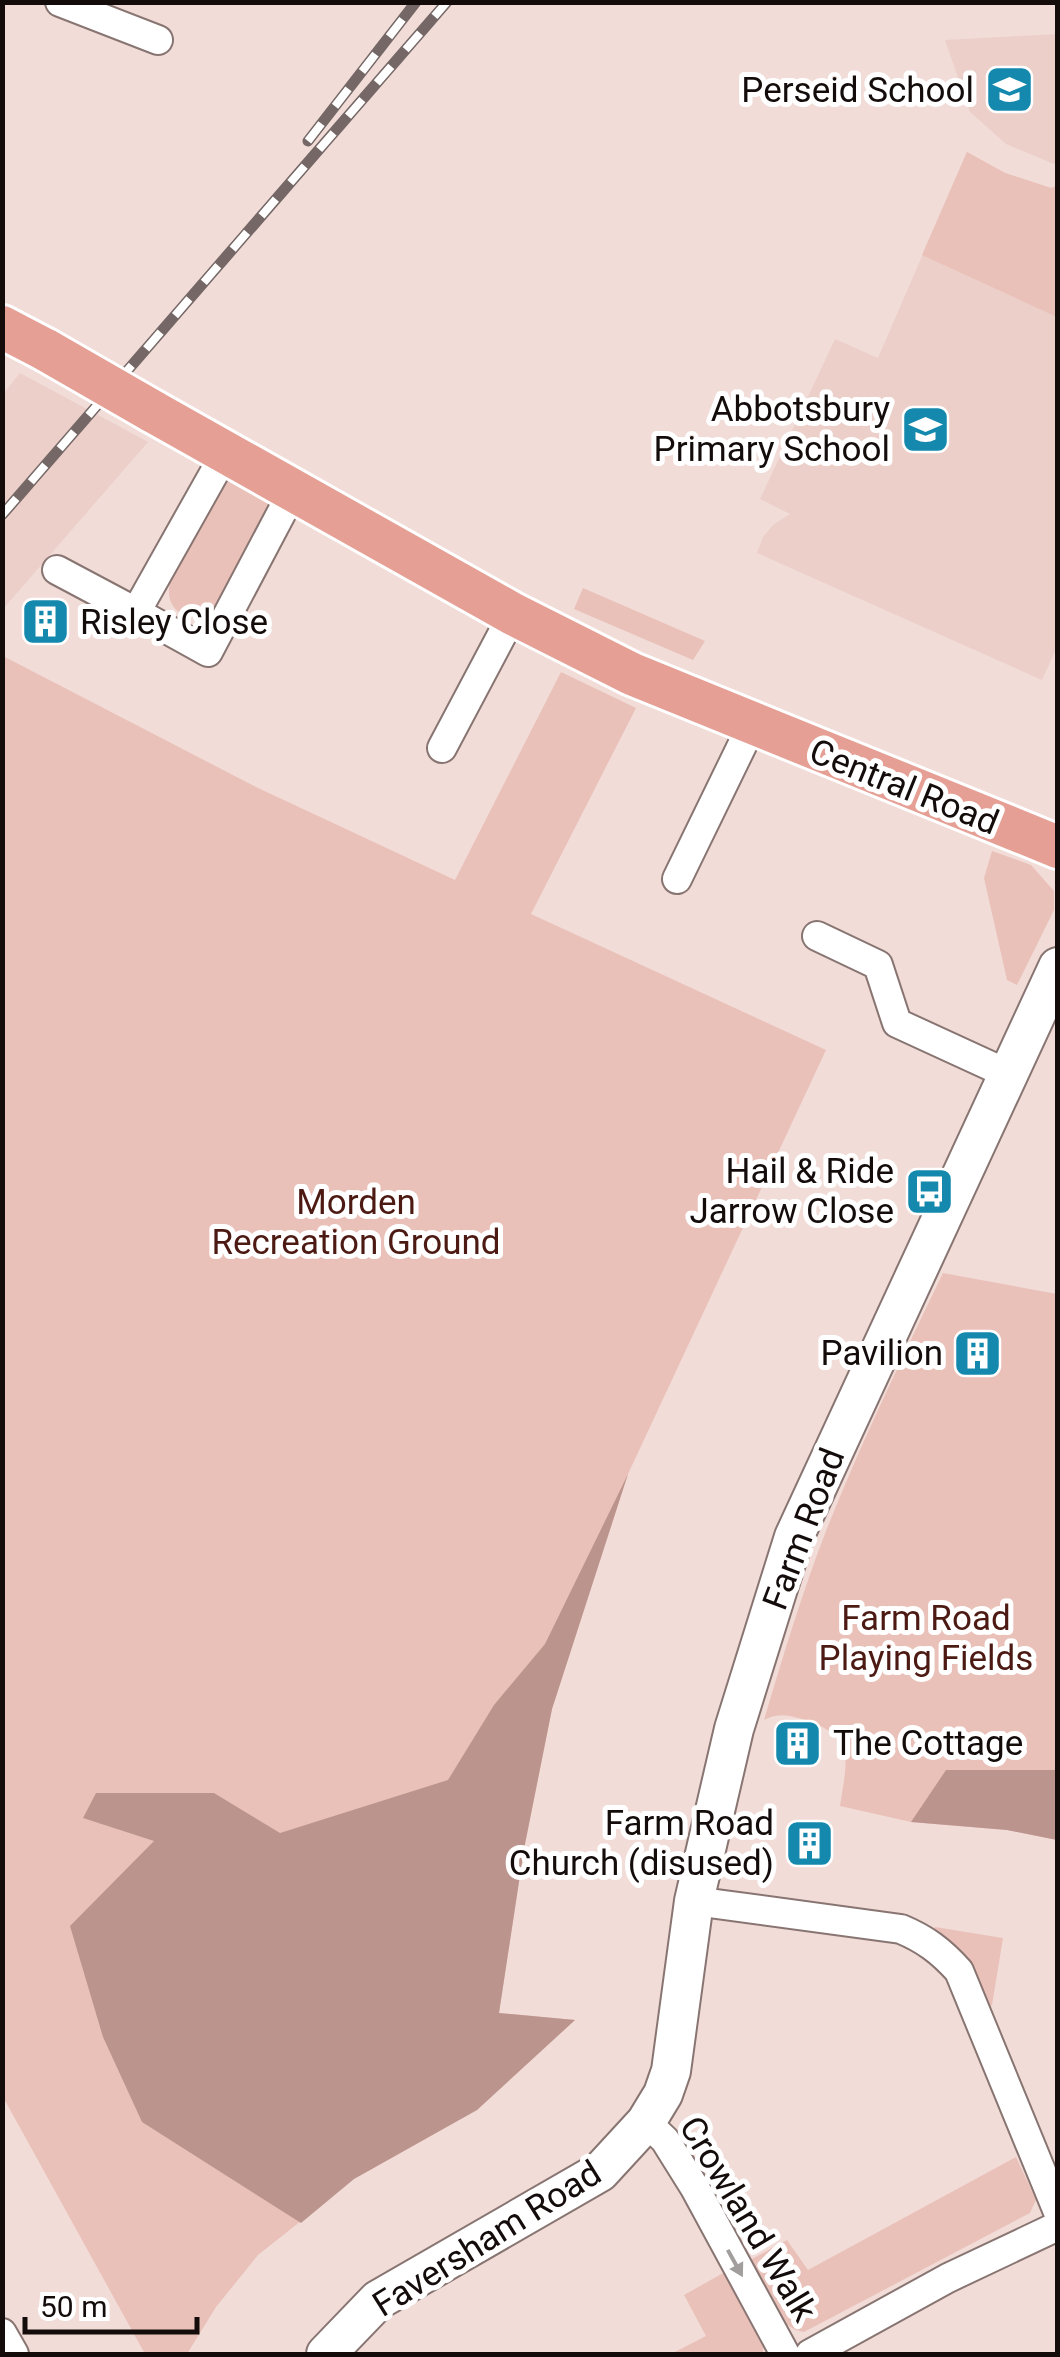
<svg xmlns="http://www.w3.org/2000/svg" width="1060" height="2357" font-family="Roboto,sans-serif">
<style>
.built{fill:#eccfc9}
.green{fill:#eac1b9}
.forest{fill:#bb958d}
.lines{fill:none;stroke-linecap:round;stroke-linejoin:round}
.street-casing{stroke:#887572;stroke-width:32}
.secondary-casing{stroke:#887572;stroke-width:42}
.primary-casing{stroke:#fff;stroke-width:48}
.street{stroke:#fff;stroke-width:28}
.secondary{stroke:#fff;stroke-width:38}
.primary{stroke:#e59f94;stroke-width:42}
.rail-casing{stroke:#746765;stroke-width:11}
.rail{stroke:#fff;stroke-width:8;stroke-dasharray:22;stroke-linecap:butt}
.primary-bridge-casing{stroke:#fff;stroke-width:48;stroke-linecap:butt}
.primary-bridge{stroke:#e59f94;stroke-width:42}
.oneway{fill:#a19e9d}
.labels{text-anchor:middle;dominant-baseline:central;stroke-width:10;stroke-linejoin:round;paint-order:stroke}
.poi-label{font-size:35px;fill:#130c0b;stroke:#fff;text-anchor:end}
.street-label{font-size:35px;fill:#130c0b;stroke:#fff}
.park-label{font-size:35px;fill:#4c1a12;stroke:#fff}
</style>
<rect width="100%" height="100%" fill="#f1dcd8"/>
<g class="built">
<polygon points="1057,34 1058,164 1054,164 1006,144 970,112 945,40"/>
<polygon points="967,152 1005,173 1051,188 1057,186 1058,645 1042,680 757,553 763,537 773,525 790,514 760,499 835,339 878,358"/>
<polygon points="20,373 148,442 3,609 3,394"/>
</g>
<g class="green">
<polygon points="967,152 1005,173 1051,188 1057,186 1057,317 922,255"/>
<path d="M227,478L270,503L218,608C200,625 167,617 169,589C170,568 215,500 227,478Z"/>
<polygon points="583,588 705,641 693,660 574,609"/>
<polygon points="3,656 256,787 455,880 561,672 636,708 531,914 826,1050 628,1474 552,1709 524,1849 499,2013 575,2020 477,2110 354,2179 258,2255 216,2307 187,2354 145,2354 3,2097"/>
<polygon points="992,851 1031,865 1054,891 1054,910 1017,985 1007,980 984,878"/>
<path d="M943,1273L1057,1294V1840L1007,1830L911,1822L840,1806C847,1759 857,1736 802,1719C787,1715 779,1713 764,1720C783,1656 802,1593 826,1531C861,1443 902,1358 943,1273Z"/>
<polygon points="935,1927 1003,1938 992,2005 980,2012 930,1937"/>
<path d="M1016,2157L1036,2200L1030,2213L804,2332C776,2329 761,2284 748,2261L787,2240L808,2270Z"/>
<polygon points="725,2272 763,2342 763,2354 671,2354 706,2336 684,2295"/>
</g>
<g class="forest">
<polygon points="628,1474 552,1709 524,1849 499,2013 575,2020 477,2110 354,2179 301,2223 142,2122 103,2037 70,1926 154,1841 83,1818 96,1793 214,1793 280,1833 448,1780 494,1705 545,1644"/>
<polygon points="946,1770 1057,1770 1057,1840 1007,1830 911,1822"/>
</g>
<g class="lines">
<defs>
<g id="street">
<polyline points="60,2 158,40"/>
<polyline points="226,452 136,612 208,652 293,491"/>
<polyline points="57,570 136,612"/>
<polyline points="442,748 513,614"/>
<polyline points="677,879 752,725"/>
<polyline points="817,936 878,965 897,1023 1008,1074"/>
<path d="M694,1901L901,1929C925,1939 941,1951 959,1971L1058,2212"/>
<polyline points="646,2122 665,2140 695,2188 785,2354"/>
<polyline points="2,2333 14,2354"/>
<polyline points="810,2354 948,2278 1058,2226"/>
</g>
<polyline id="secondary" points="326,2354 378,2300 600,2172 646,2122 663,2094 671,2071 694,1901 734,1729 794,1537 1058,967"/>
<g id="primary">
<polyline points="2,327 46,350"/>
<polyline points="152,411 513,614 632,674 1058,847"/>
</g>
</defs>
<use href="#street" class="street-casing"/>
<use href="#secondary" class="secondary-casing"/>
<use href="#primary" class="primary-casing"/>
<use href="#street" class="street"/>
<use href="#secondary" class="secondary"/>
<use href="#primary" class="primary"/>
<defs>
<g id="rail">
<polyline points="308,141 416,2"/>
<polyline points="2,515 447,2"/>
</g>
</defs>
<use href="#rail" class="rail-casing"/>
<use href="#rail" class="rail"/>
<defs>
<polyline id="primary-bridge" points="46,350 152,411"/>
</defs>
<use href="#primary-bridge" class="primary-bridge-casing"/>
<use href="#primary-bridge" class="primary-bridge"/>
</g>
<defs><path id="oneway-solid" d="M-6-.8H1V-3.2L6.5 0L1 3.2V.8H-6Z" transform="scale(2.5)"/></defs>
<use class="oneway" href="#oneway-solid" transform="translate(735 2263) rotate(61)"/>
<defs>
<symbol id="school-square" viewBox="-11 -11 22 22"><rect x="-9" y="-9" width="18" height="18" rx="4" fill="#1489ad" stroke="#fff"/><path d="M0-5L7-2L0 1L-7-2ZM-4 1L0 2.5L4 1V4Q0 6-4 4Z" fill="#fff"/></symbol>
<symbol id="building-square" viewBox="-11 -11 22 22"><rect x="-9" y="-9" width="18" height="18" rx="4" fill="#1489ad" stroke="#fff"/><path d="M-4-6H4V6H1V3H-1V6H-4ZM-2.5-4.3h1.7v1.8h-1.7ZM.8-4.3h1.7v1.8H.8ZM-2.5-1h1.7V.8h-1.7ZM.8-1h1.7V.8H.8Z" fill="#fff"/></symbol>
<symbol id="bus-square" viewBox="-11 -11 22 22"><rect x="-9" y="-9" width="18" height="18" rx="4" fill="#1489ad" stroke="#fff"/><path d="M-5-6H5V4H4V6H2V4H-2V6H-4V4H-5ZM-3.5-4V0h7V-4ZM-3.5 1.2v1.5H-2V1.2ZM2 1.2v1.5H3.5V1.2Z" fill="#fff"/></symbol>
</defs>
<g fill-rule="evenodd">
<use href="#school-square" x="982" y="62" width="55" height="55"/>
<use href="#school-square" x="898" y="402" width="55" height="55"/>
<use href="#building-square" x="18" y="594" width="55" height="55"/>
<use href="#bus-square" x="902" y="1164" width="55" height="55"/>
<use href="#building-square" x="950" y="1326" width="55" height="55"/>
<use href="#building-square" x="770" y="1716" width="55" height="55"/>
<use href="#building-square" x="782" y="1816" width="55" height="55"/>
</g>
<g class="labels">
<g class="poi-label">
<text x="974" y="90">Perseid School</text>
<text x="890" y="409">Abbotsbury<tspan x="890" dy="40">Primary School</tspan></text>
<text x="80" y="622" text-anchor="start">Risley Close</text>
<text x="894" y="1171">Hail &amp; Ride<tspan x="894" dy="40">Jarrow Close</tspan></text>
<text x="943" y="1353">Pavilion</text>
<text x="833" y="1743" text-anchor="start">The Cottage</text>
<text x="774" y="1823">Farm Road<tspan x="774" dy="40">Church (disused)</tspan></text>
</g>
<g class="street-label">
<text transform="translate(904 787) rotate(22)">Central Road</text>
<text transform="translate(804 1529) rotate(-69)">Farm Road</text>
<text transform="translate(748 2219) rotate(59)">Crowland Walk</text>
<text transform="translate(487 2239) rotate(-32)">Faversham Road</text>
</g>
<g class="park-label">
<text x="356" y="1202">Morden<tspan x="356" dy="40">Recreation Ground</tspan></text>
<text x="926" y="1618">Farm Road<tspan x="926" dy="40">Playing Fields</tspan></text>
</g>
</g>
<rect width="1060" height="2357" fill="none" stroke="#130c0b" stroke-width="10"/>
<path d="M25 2317v15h172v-15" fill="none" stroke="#130c0b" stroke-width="5"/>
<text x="40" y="2317" font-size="30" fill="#130c0b" stroke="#ffffff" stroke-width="8" paint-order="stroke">50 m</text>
</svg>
